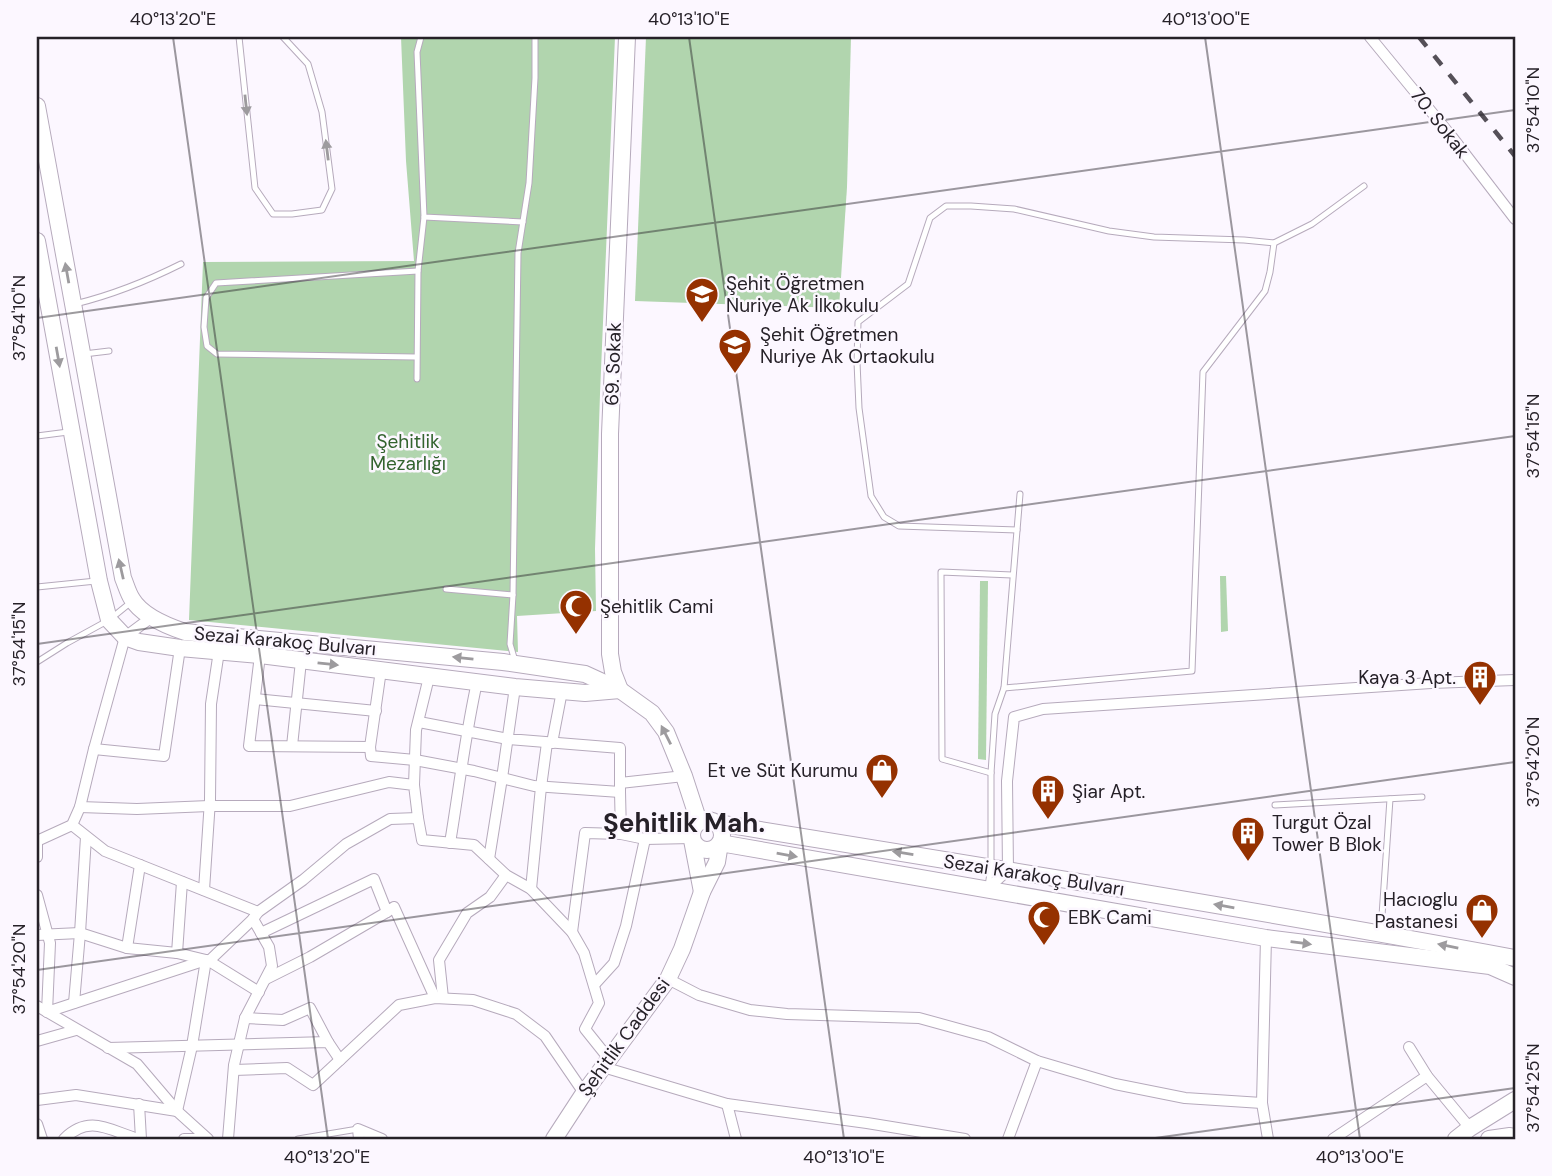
<svg xmlns="http://www.w3.org/2000/svg" width="1552" height="1176" font-family="'DM Sans',sans-serif">
<style>
.green{fill:#b1d5ae}
.lines{fill:none;stroke-linecap:round;stroke-linejoin:round}
.lane-casing{stroke:#b6aabc;stroke-width:7}
.street-casing{stroke:#b6aabc;stroke-width:12}
.secondary-casing{stroke:#b6aabc;stroke-width:18}
.lane{stroke:#fff;stroke-width:5}
.street{stroke:#fff;stroke-width:10}
.secondary{stroke:#fff;stroke-width:16}
.rail{stroke:#555058;stroke-width:4.5;stroke-dasharray:12 12;stroke-linecap:butt}
.oneway{fill:#9d9b9e}
.ticks{fill:none;stroke:#262128;stroke-width:2;stroke-opacity:0.45}
.labels{text-anchor:middle;dominant-baseline:central;stroke-width:5;stroke-linejoin:round;paint-order:stroke}
.street-label{font-size:19px;fill:#262128;stroke:#fcf7ff}
.poi-label{font-size:19px;fill:#262128;stroke:#fcf7ff;text-anchor:start}
.park-label{font-size:19px;fill:#33632f;stroke:#fcf7ff}
.district-label{font-size:26px;font-weight:bold;fill:#262128;stroke:#fcf7ff}
.neatline{fill:none;stroke:#262128;stroke-width:2.5}
.ticks-label{font-size:18px;text-anchor:middle;fill:#262128}
</style>
<rect width="100%" height="100%" fill="#fcf7ff"/>
<g class="green">
<polygon points="401,37 615,37 600,394 595,549 596,611 517,616 518,652 189,620 203,262 414,261 406,161"/>
<polygon points="646,37 851,37 847,187 839,308 635,301"/>
<polygon points="1220,576 1226,576 1228,631 1221,632"/>
<polygon points="980,581 988,581 986,760 978,759"/>
</g>
<g class="lines">
<defs>
<g id="lane">
<polyline points="239,37 255,188 273,214 292,214 322,210 332,189 322,112 308,64 283,37"/>
<polyline points="421,37 417,52 424,217 523,222"/>
<path d="M75,304C112,295 147,281 181,264"/>
<polyline points="84,354 109,351"/>
<polyline points="416,357 217,354 207,346 204,327 206,298 216,283 418,271"/>
<polyline points="417,379 418,271 424,217"/>
<polyline points="37,436 68,432"/>
<polyline points="1017,530 899,526 884,517 871,496 859,408 857,362 858,322 908,284 930,218 946,206 971,206 1014,209 1109,231 1154,237 1244,240 1274,243 1312,224 1364,186"/>
<polyline points="37,587 96,581"/>
<polyline points="446,589 513,595"/>
<polyline points="515,661 510,644 513,595 518,253 529,183 535,78 535,37"/>
<polyline points="37,662 67,643 109,620 130,603"/>
<polyline points="1004,688 1192,671 1203,372 1265,291 1270,272 1274,243"/>
<polyline points="991,773 942,759 941,572 1012,575"/>
<polyline points="1275,805 1422,797"/>
<polyline points="988,886 991,867 991,773 995,714 1004,688 1020,494"/>
<polyline points="1381,930 1390,799"/>
<polyline points="298,1139 358,1129"/>
</g>
<g id="street">
<polyline points="1370,37 1452,137 1515,219"/>
<polyline points="260,655 249,746 370,747 381,670"/>
<polyline points="255,699 376,711"/>
<polyline points="552,743 562,691"/>
<polyline points="292,746 301,661"/>
<polyline points="370,747 371,756 415,760 474,771 534,786 620,792 620,748 508,739 419,722"/>
<polyline points="94,749 164,756 180,648"/>
<polyline points="620,783 684,776"/>
<polyline points="414,785 416,730 429,677"/>
<polyline points="620,792 621,834 645,839 692,838"/>
<polyline points="80,807 137,809 209,806 290,806 389,782 414,785 418,818"/>
<polyline points="72,825 105,851 258,912"/>
<polyline points="37,841 72,825 80,807 94,749 125,637 152,617"/>
<path d="M450,843C459,789 465,736 477,682"/>
<polyline points="37,857 37,841"/>
<polyline points="489,859 502,778 515,687"/>
<polyline points="531,889 541,787 547,743"/>
<polyline points="987,889 1008,870 1007,781 1014,717 1043,709 1431,683 1515,680"/>
<polyline points="204,890 210,800 211,704 219,651"/>
<polyline points="37,895 50,943 47,1012 206,960 209,961 253,919"/>
<polyline points="572,932 585,833 621,834"/>
<polyline points="261,933 374,879 387,912 394,907 435,998"/>
<polyline points="37,935 80,933 127,948 177,953 206,960 192,1046 177,1111 76,1095 37,1100"/>
<polyline points="1266,938 1262,1103 1268,1139"/>
<polyline points="127,948 140,865"/>
<polyline points="177,953 182,882"/>
<polyline points="209,961 259,992"/>
<polyline points="266,979 310,957 387,912"/>
<polyline points="668,979 699,995 750,1010 787,1014 919,1018 988,1037 1037,1061 1115,1084 1185,1098 1262,1103"/>
<polyline points="594,985 614,963 626,926 645,839"/>
<polyline points="443,998 439,960 467,913 490,897 506,875"/>
<polyline points="74,1003 80,933 86,837"/>
<polyline points="37,1006 137,1064 177,1111 208,1139"/>
<polyline points="245,1018 283,1020 310,1008 328,1042"/>
<polyline points="37,1041 76,1030"/>
<polyline points="1409,1047 1427,1076 1470,1128"/>
<polyline points="108,1048 328,1042 340,1060"/>
<polyline points="603,1067 727,1104"/>
<polyline points="234,1070 287,1068 313,1085 399,1005 435,998 473,1000 516,1014 545,1036 584,1093"/>
<polyline points="139,1104 141,1139"/>
<polyline points="37,1124 42,1139"/>
<path d="M64,1139C89,1114 109,1130 138,1139"/>
<polyline points="184,1139 207,1139"/>
<polyline points="228,1139 234,1065 245,1018 272,966 269,947 253,919 258,912 303,880 346,844 390,819 418,818 422,840 474,845 506,875 531,889 572,932 584,953 599,1003 585,1029 609,1059"/>
<polyline points="359,1139 358,1129 382,1139"/>
<polyline points="736,1139 727,1104 867,1123 965,1139"/>
<polyline points="1008,1139 1037,1061"/>
<polyline points="1333,1139 1427,1076"/>
</g>
<g id="secondary">
<path d="M37,106L123,578C126,585 128,593 132,599C142,616 167,626 185,632L503,662L585,674L620,690L652,713L666,732L684,776L699,822"/>
<polyline points="37,241 99,581 109,620 125,637 139,642 180,648 260,655 515,687 585,693 620,690 613,672 610,654 610,434 627,37"/>
<circle cx="707" cy="835" r="15"/>
<path d="M717,823C983,866 1250,909 1515,958"/>
<polyline points="692,840 702,892"/>
<polyline points="554,1139 584,1093 668,979 682,949 702,892 717,862 720,843 1266,938 1490,966 1515,977"/>
<polyline points="1456,1139 1470,1128 1515,1100"/>
<polyline points="1489,1139 1510,1136 1515,1137"/>
</g>
</defs>
<use href="#lane" class="lane-casing"/>
<use href="#street" class="street-casing"/>
<use href="#secondary" class="secondary-casing"/>
<use href="#lane" class="lane"/>
<use href="#street" class="street"/>
<use href="#secondary" class="secondary"/>
<polyline class="rail" points="1419,37 1515,156"/>
</g>
<defs><path id="oneway-solid" d="M-6-.8H1V-3.2L6.5 0L1 3.2V.8H-6Z" transform="scale(1.75)"/></defs>
<g class="oneway">
<use href="#oneway-solid" transform="translate(246 105) rotate(84)"/>
<use href="#oneway-solid" transform="translate(327 150) rotate(-97)"/>
<use href="#oneway-solid" transform="translate(67 273) rotate(-100)"/>
<use href="#oneway-solid" transform="translate(58 357) rotate(80)"/>
<use href="#oneway-solid" transform="translate(121 569) rotate(-103)"/>
<use href="#oneway-solid" transform="translate(463 658) rotate(-174)"/>
<use href="#oneway-solid" transform="translate(328 664) rotate(6)"/>
<use href="#oneway-solid" transform="translate(666 735) rotate(-117)"/>
<use href="#oneway-solid" transform="translate(903 853) rotate(-171)"/>
<use href="#oneway-solid" transform="translate(787 855) rotate(10)"/>
<use href="#oneway-solid" transform="translate(1224 906) rotate(-170)"/>
<use href="#oneway-solid" transform="translate(1301 943) rotate(7)"/>
<use href="#oneway-solid" transform="translate(1448 946) rotate(-169)"/>
</g>
<path class="ticks" d="M173,37L328,1139M689,37L844,1139M1205,37L1360,1139M37,318L1515,110M37,644L1515,436M37,970L1515,762M1148,1139L1515,1088"/>
<defs>
<symbol id="school-pin" viewBox="-11 -11 22 30"><path d="M0 17L-7.5 6A9.5 9.5 0 1 1 7.5 6Z" fill="#953100" stroke="#fcf7ff"/><path d="M0-5L7-2L0 1L-7-2ZM-4 1L0 2.5L4 1V4Q0 6-4 4Z" fill="#fff"/></symbol>
<symbol id="mosque-pin" viewBox="-11 -11 22 30"><path d="M0 17L-7.5 6A9.5 9.5 0 1 1 7.5 6Z" fill="#953100" stroke="#fcf7ff"/><path d="M3.5-4.9A6 6 0 1 0 3.5 4.9A5 5 0 1 1 3.5-4.9Z" fill="#fff"/></symbol>
<symbol id="building-pin" viewBox="-11 -11 22 30"><path d="M0 17L-7.5 6A9.5 9.5 0 1 1 7.5 6Z" fill="#953100" stroke="#fcf7ff"/><path d="M-4-6H4V6H1V3H-1V6H-4ZM-2.5-4.3h1.7v1.8h-1.7ZM.8-4.3h1.7v1.8H.8ZM-2.5-1h1.7V.8h-1.7ZM.8-1h1.7V.8H.8Z" fill="#fff"/></symbol>
<symbol id="shop-pin" viewBox="-11 -11 22 30"><path d="M0 17L-7.5 6A9.5 9.5 0 1 1 7.5 6Z" fill="#953100" stroke="#fcf7ff"/><path d="M-5-2.5h2.3a2.7 3.5 0 0 1 5.4 0H5L5.5 6h-11ZM-1.5-2.5h3a1.5 2.3 0 0 0-3 0Z" fill="#fff"/></symbol>
</defs>
<g fill-rule="evenodd">
<use href="#school-pin" x="683" y="275" width="38" height="52"/>
<use href="#school-pin" x="716" y="326" width="38" height="52"/>
<use href="#mosque-pin" x="557" y="587" width="38" height="52"/>
<use href="#building-pin" x="1461" y="658" width="38" height="52"/>
<use href="#shop-pin" x="863" y="751" width="38" height="52"/>
<use href="#building-pin" x="1029" y="772" width="38" height="52"/>
<use href="#building-pin" x="1229" y="814" width="38" height="52"/>
<use href="#shop-pin" x="1463" y="891" width="38" height="52"/>
<use href="#mosque-pin" x="1025" y="898" width="38" height="52"/>
</g>
<g class="labels">
<g class="street-label">
<text transform="translate(1440 123) rotate(52)">70. Sokak</text>
<text transform="translate(613 364) rotate(-88)">69. Sokak</text>
<text transform="translate(285 641) rotate(5)">Sezai Karakoç Bulvarı</text>
<text transform="translate(1034 875) rotate(9)">Sezai Karakoç Bulvarı</text>
<text transform="translate(624 1037) rotate(-54)">Şehitlik Caddesi</text>
</g>
<g class="poi-label">
<text x="726" y="283">Şehit Öğretmen<tspan x="726" dy="22">Nuriye Ak İlkokulu</tspan></text>
<text x="760" y="334">Şehit Öğretmen<tspan x="760" dy="22">Nuriye Ak Ortaokulu</tspan></text>
<text x="600" y="606">Şehitlik Cami</text>
<text x="1456" y="677" text-anchor="end">Kaya 3 Apt.</text>
<text x="858" y="770" text-anchor="end">Et ve Süt Kurumu</text>
<text x="1072" y="791">Şiar Apt.</text>
<text x="1272" y="822">Turgut Özal<tspan x="1272" dy="22">Tower B Blok</tspan></text>
<text x="1458" y="899" text-anchor="end">Hacıoglu<tspan x="1458" dy="22">Pastanesi</tspan></text>
<text x="1068" y="917">EBK Cami</text>
</g>
<g class="park-label">
<text x="408" y="441">Şehitlik<tspan x="408" dy="22">Mezarlığı</tspan></text>
</g>
<g class="district-label">
<text x="684" y="823">Şehitlik Mah.</text>
</g>
</g>
<rect width="1552" height="1176" fill="none" stroke="#fcf7ff" stroke-width="77"/>
<rect x="38" y="38" width="1476" height="1100" class="neatline"/>
<g class="ticks-label">
<text x="173" y="25">40°13'20"E</text>
<text x="689" y="25">40°13'10"E</text>
<text x="1206" y="25">40°13'00"E</text>
<text transform="translate(1533 110) rotate(-90)" y="6">37°54'10"N</text>
<text transform="translate(19 318) rotate(-90)" y="6">37°54'10"N</text>
<text transform="translate(1533 436) rotate(-90)" y="6">37°54'15"N</text>
<text transform="translate(19 644) rotate(-90)" y="6">37°54'15"N</text>
<text transform="translate(1533 762) rotate(-90)" y="6">37°54'20"N</text>
<text transform="translate(19 969) rotate(-90)" y="6">37°54'20"N</text>
<text transform="translate(1533 1088) rotate(-90)" y="6">37°54'25"N</text>
<text x="327" y="1163">40°13'20"E</text>
<text x="844" y="1163">40°13'10"E</text>
<text x="1360" y="1163">40°13'00"E</text>
</g>
</svg>
